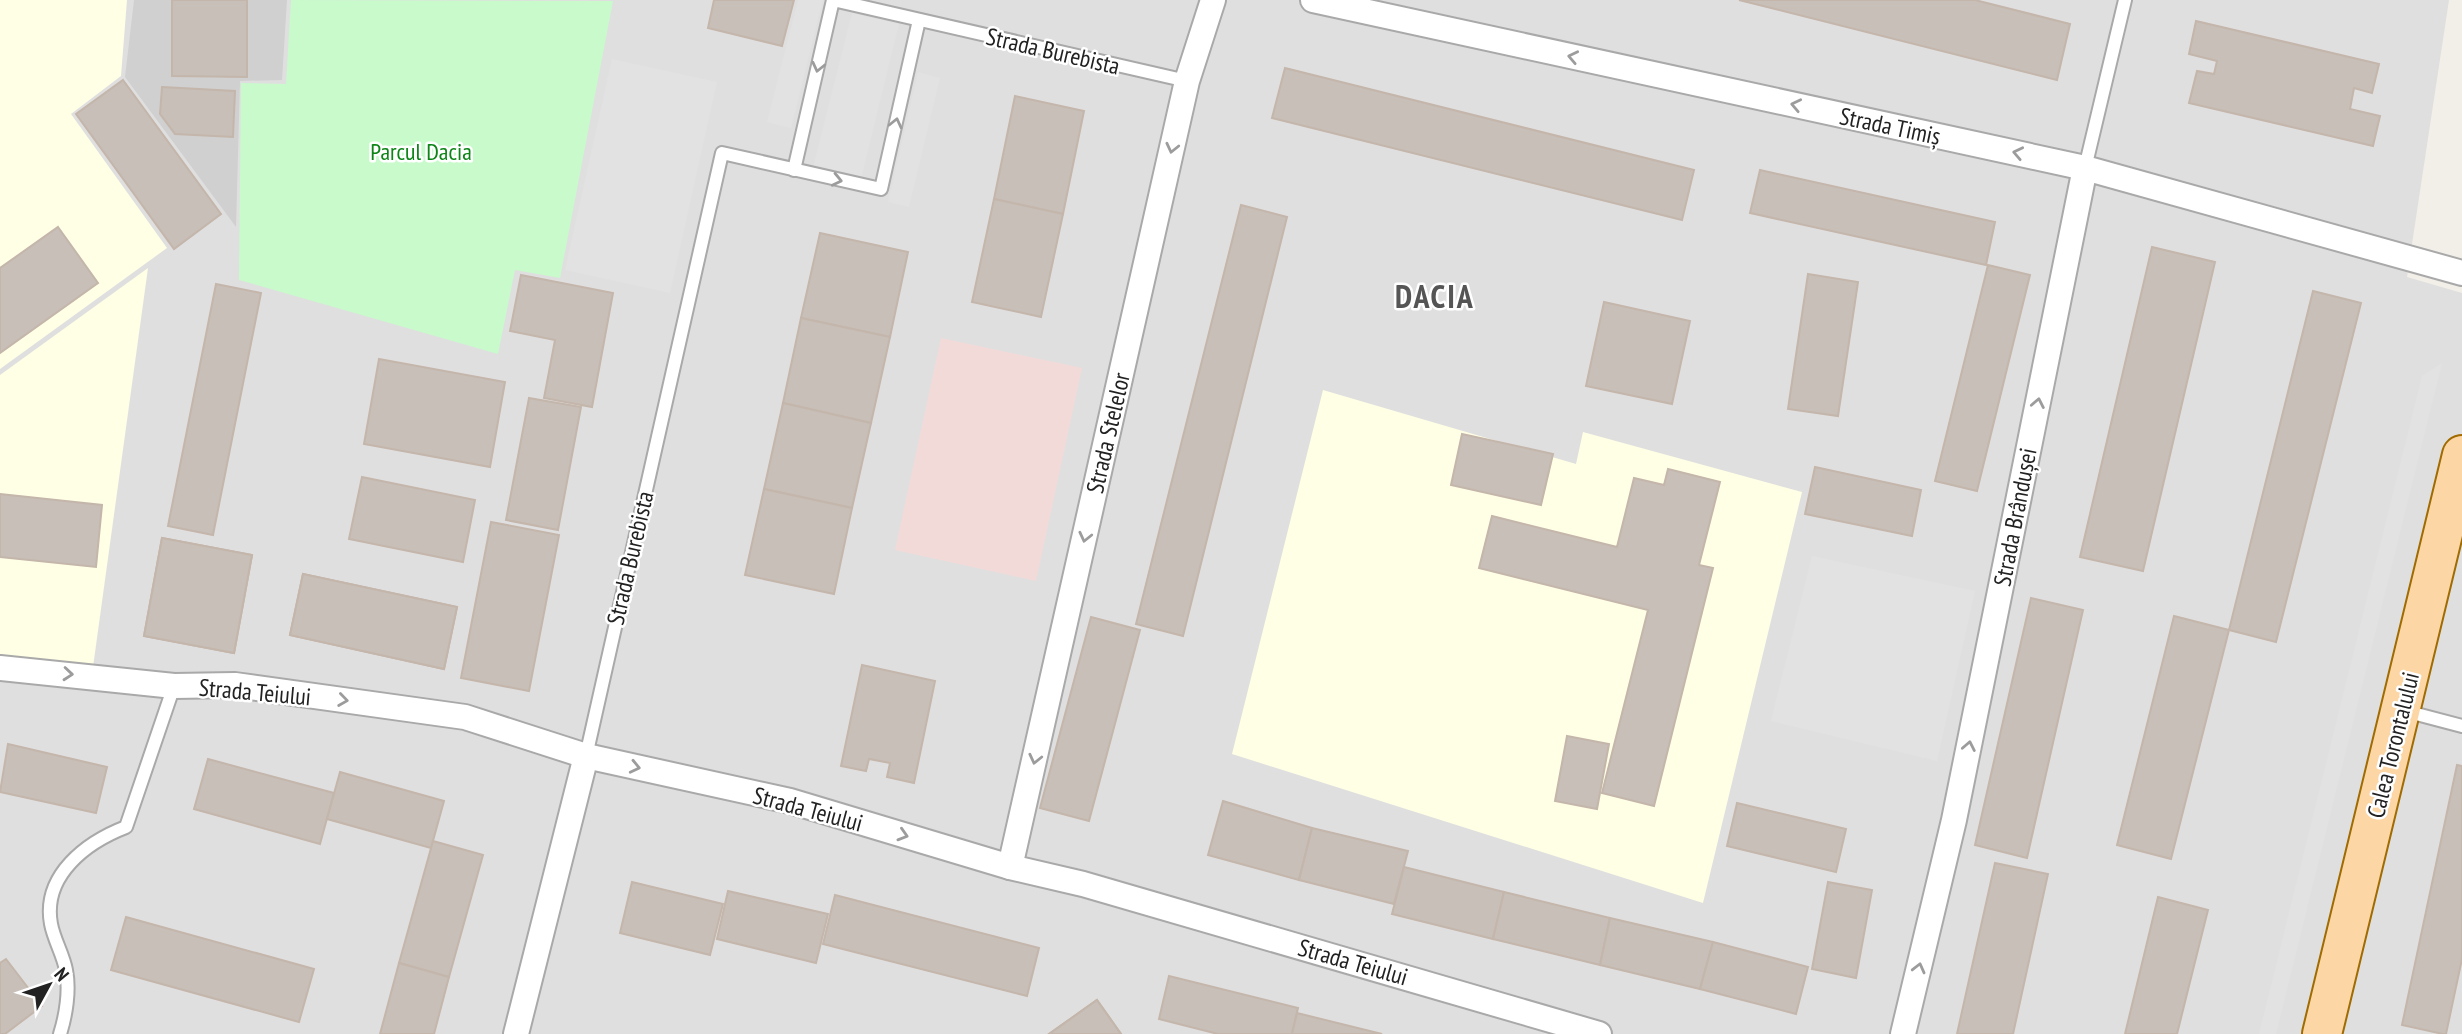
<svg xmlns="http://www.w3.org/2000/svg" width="2462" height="1034" font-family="'PT Sans Narrow',sans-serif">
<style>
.residential{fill:#e0dfdf}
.commercial{fill:#f2dad9}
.education{fill:#ffffe5}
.religious{fill:#d0d0d0}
.park{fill:#c8facc}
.parking{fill:#e2e2e2}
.building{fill:#c7bfb8;stroke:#c4b6ab;stroke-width:2}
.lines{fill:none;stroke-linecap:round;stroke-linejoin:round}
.lane-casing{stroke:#a9a9a9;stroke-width:16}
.street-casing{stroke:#a9a9a9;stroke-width:28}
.primary-casing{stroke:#a06b00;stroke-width:42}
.lane{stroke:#fff;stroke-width:12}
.street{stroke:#fff;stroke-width:24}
.primary{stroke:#fcd6a4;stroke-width:38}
.oneway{stroke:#9c9c9c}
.labels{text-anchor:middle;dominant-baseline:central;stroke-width:5;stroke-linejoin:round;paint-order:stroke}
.street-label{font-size:24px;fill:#222;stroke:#fff}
.park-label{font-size:24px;fill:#0c8416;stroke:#fff}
.district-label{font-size:32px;font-weight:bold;letter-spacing:2px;fill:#555;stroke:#fff}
</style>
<rect width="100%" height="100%" fill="#f2efe9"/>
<polygon class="residential" points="0,0 2449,0 2407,277 2462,293 2462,1034 0,1034"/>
<polygon class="commercial" points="941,338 1082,368 1036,581 895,550"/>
<g class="education">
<polygon points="0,0 127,0 121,76 71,114 167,248 0,369"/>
<polygon points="148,268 93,667 0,659 0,375"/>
<polygon points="1323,390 1576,464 1583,432 1802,492 1703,903 1232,754"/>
</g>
<polygon class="religious" points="134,0 287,0 282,80 240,81 236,227 125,77"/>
<polygon class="park" points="291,0 613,1 560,278 515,270 498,354 239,280 241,83 286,84"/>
<g class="parking">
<polygon points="798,0 823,0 791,128 767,122"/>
<polygon points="852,13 899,24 861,179 813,167"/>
<polygon points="612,59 717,82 670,293 565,270"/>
<polygon points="918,72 940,78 909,207 888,202"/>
<polygon points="2442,363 2276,1034 2259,1034 2422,376"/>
<polygon points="1812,556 1975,591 1937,761 1771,721"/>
</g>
<g class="building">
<polygon points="172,0 247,0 247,77 172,76"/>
<polygon points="714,0 794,0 782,46 708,28"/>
<polygon points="1739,0 1975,0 2070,24 2057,80"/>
<polygon points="2196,21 2379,64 2372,93 2354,88 2350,109 2380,116 2373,146 2189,103 2197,71 2214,74 2217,61 2189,54"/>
<polygon points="1285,68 1694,170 1682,220 1272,118"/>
<polygon points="123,80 221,214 174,249 76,114"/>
<polygon points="162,87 235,91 233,137 175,134 160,114"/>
<polygon points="1015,96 1084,111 1063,214 994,199"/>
<polygon points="1760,170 1995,222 1986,265 1750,213"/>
<polygon points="994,199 1063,214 1041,317 972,302"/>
<polygon points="1241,205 1287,217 1183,636 1136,624"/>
<polygon points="58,227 98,283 0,353 0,268"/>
<polygon points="820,233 908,252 890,337 801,318"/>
<polygon points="2152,247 2215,262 2143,571 2080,557"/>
<polygon points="1988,265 2030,275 1977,491 1935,481"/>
<polygon points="1808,274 1858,282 1838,416 1788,409"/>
<polygon points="521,275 613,293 592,407 544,398 555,340 510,331"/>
<polygon points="216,284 261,293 213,535 168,526"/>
<polygon points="2313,291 2361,303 2276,642 2229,630"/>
<polygon points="1604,302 1690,321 1672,404 1586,386"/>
<polygon points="801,318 890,337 871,423 783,403"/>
<polygon points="379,359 505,382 490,467 364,444"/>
<polygon points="529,398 581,407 558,530 506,520"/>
<polygon points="783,403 871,423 852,508 764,489"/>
<polygon points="1462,434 1553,454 1541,505 1451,485"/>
<polygon points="1815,467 1921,490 1912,536 1805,514"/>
<polygon points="1668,469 1720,482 1699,565 1713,568 1654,806 1602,793 1648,610 1479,568 1492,516 1617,547 1634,478 1664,485"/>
<polygon points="362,477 475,500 463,562 349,539"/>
<polygon points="764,489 852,508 834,594 745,575"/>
<polygon points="0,494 102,505 96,567 0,557"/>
<polygon points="491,522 559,535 529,691 461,678"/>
<polygon points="162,538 252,555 234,653 144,636"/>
<polygon points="162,538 252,555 234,653 144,636"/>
<polygon points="303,574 457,607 444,669 290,635"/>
<polygon points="303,574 457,607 444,669 290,635"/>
<polygon points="2031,598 2083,610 2027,858 1975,845"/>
<polygon points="2174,616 2229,630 2171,859 2117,845"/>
<polygon points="1091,617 1140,630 1089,821 1040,808"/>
<polygon points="862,665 935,681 914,783 887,777 890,763 869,759 866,771 841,766"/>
<polygon points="1567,736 1609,744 1597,809 1555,801"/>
<polygon points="8,744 107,767 96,813 0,792"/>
<polygon points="208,759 334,793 320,844 194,809"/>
<polygon points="2457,765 2462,766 2462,959 2446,1034 2443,1034 2402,1025"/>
<polygon points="340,772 444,801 431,848 327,819"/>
<polygon points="1223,801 1312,828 1299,880 1208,855"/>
<polygon points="1737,803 1846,829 1836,872 1727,846"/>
<polygon points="1312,828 1408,851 1394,904 1299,880"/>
<polygon points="433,841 483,855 449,977 399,963"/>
<polygon points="1995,863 2048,874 2013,1034 1957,1034"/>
<polygon points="1404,867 1504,892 1493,939 1392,914"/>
<polygon points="632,882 723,904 710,955 620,933"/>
<polygon points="1828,882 1872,890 1856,978 1812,969"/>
<polygon points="728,891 828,914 816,963 717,939"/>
<polygon points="1504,892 1610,918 1600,965 1493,939"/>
<polygon points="835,895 1039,948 1027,996 823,944"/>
<polygon points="2158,897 2208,910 2177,1034 2125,1034"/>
<polygon points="126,917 314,969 299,1022 111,970"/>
<polygon points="1610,918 1713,942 1700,989 1600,965"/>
<polygon points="1713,942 1808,967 1796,1014 1700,989"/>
<polygon points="6,959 42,1006 5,1034 0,1034 0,963"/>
<polygon points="399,963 449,977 434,1034 380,1034"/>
<polygon points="1169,976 1298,1008 1292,1034 1218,1034 1159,1019"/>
<polygon points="1097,1000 1121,1034 1049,1034"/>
<polygon points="1097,1000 1121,1034 1049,1034"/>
<polygon points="1297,1013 1382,1034 1292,1034"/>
</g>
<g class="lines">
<defs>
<g id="lane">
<polyline points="2085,168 2125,0"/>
<polyline points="794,170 833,0 1187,81"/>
<polyline points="2405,711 2462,726"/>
<polyline points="586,756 722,153 881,189 919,20"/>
<path d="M60,1034C66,1015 70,990 66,970C63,954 54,940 51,924C42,875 87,842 126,827L174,686"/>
</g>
<g id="street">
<polyline points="1313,0 2085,168 2462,273"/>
<polyline points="0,668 174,686 235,685 465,717 586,756 790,801 1010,867 1083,884 1599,1034"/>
<polyline points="1010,867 1187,81 1213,0"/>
<polyline points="516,1034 586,756"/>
<polyline points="1903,1034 1954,820 2085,168"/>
</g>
<polyline id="primary" points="2322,1034 2462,455"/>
</defs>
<use href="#lane" class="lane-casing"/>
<use href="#street" class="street-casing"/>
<use href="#primary" class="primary-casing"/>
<use href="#lane" class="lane"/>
<use href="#street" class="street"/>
<use href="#primary" class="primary"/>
</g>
<defs><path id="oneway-chevron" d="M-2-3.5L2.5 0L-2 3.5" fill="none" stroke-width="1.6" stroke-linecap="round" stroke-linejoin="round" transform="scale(1.75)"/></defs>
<g class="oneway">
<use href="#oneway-chevron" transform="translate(1573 57) rotate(-168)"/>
<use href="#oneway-chevron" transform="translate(818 67) rotate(103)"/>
<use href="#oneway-chevron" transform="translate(1796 105) rotate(-168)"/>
<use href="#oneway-chevron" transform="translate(896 123) rotate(-77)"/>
<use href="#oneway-chevron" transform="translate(1172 148) rotate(103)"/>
<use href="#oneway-chevron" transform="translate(2018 153) rotate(-168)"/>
<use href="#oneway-chevron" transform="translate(837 180) rotate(13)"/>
<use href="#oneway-chevron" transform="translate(2038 403) rotate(-79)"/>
<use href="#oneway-chevron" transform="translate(1085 537) rotate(103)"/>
<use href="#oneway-chevron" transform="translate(68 674) rotate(5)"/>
<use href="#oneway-chevron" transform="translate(343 700) rotate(8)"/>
<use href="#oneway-chevron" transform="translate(1969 746) rotate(-79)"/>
<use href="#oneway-chevron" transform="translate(1035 759) rotate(103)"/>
<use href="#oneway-chevron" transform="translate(635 767) rotate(13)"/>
<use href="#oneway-chevron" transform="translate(903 835) rotate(17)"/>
<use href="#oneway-chevron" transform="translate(1919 968) rotate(-76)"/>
</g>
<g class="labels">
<g class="street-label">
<text transform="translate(1053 51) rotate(13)">Strada Burebista</text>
<text transform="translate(1890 126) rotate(12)">Strada Timiș</text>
<text transform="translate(1108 433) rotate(-77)">Strada Stelelor</text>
<text transform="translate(2015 517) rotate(-79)">Strada Brândușei</text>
<text transform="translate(630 558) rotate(-77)">Strada Burebista</text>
<text transform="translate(255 692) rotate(5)">Strada Teiului</text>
<text transform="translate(2393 745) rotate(-76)">Calea Torontalului</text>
<text transform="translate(808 809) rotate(15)">Strada Teiului</text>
<text transform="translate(1353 962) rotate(16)">Strada Teiului</text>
</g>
<g class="park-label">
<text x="421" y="151">Parcul Dacia</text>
</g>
<g class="district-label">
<text x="1435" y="296">DACIA</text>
</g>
</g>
<g transform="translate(49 985) rotate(50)" stroke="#ffffff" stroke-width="5" paint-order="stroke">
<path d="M0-5L12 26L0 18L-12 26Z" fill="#222222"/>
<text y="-10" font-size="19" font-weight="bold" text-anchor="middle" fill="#222222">N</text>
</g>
</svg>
